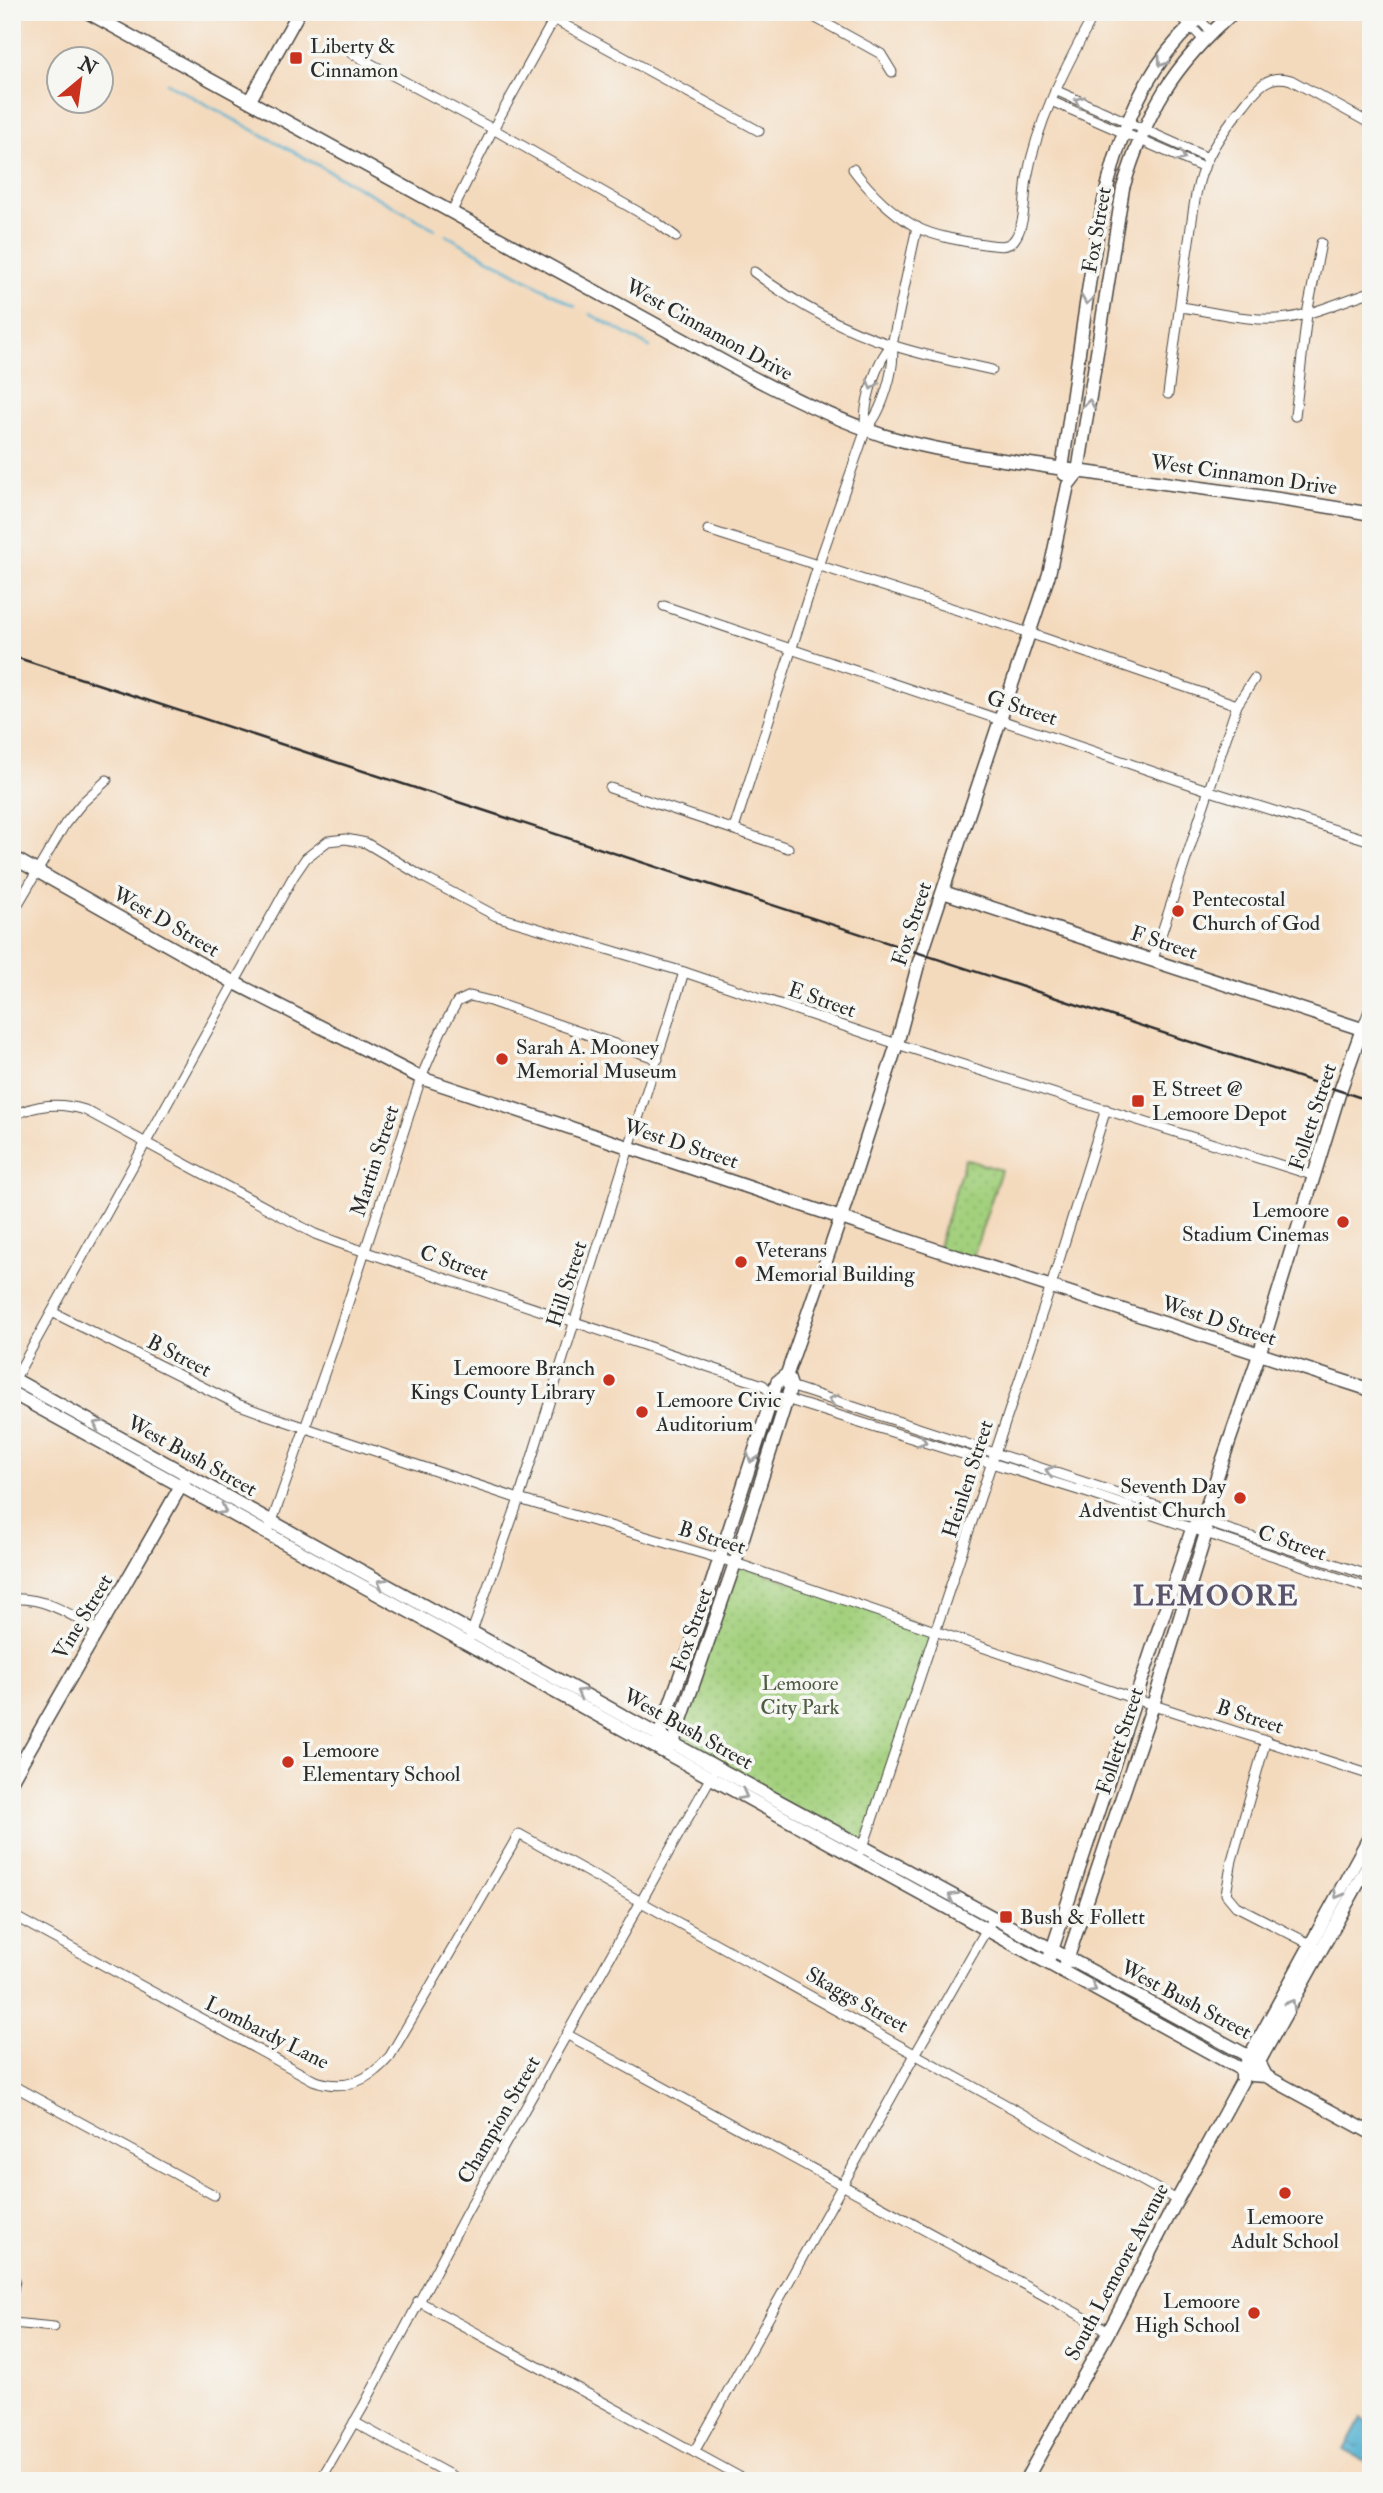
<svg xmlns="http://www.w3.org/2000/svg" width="1383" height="2493" font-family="'IM FELL Double Pica',serif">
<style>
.park{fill:url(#park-dots);stroke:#677e54;stroke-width:2}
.water{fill:url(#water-ripples);stroke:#3e6e7e;stroke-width:2}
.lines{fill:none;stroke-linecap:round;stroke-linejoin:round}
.stream{stroke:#51b0d0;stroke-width:2.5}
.street-casing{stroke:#494541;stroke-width:11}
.secondary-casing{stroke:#494541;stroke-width:15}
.street{stroke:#fff;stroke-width:9}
.secondary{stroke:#fff;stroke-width:12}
.rail{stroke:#2b2b2b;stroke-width:2.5}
.oneway{stroke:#a0a0a0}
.poi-dot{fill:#c8321e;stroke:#f6f6f2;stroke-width:2.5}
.labels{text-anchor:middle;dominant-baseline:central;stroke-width:7;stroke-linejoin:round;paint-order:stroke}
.poi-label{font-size:21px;fill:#2b2b2b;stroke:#f6f6f2;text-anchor:start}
.street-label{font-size:21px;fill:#2b2b2b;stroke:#f6f6f2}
.park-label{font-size:21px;fill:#4f5d44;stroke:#f6f6f2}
.district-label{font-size:28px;font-weight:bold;letter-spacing:2px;fill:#5a536c;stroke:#f6f6f2}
</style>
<defs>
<pattern id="park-dots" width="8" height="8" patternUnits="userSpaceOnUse" patternTransform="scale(1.75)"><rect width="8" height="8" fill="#a3d07d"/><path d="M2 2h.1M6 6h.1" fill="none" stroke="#8cb36c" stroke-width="1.8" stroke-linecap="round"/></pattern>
<pattern id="water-ripples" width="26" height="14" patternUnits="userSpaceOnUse" patternTransform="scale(1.75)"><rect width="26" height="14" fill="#51b0d0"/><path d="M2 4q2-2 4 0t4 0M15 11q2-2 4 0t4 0" fill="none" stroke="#438fa9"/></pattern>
</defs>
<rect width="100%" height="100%" fill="#f6f6f2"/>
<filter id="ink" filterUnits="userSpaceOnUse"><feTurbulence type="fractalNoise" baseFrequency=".0143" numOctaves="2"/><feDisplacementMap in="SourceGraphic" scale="14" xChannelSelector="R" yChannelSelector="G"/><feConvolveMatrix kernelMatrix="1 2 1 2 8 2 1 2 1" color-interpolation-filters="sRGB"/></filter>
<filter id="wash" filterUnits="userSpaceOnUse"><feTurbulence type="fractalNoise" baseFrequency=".00686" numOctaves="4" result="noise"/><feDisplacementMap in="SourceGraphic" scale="28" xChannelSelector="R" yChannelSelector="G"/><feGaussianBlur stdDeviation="1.57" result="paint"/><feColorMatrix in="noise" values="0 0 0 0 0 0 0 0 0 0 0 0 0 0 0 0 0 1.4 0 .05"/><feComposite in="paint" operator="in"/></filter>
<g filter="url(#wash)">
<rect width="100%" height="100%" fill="#f4dabd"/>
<g class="park">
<polygon points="965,1159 1001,1170 972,1260 937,1250"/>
<polygon points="735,1563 935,1630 863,1846 673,1743"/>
</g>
<polygon class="water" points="1361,2419 1371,2425 1371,2464 1344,2450"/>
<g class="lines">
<g class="stream">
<polyline points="167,83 435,229"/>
<polyline points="446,235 575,306"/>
<polyline points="590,314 650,347"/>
</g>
</g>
</g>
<g filter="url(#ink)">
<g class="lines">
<defs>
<g id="street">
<polyline points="541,12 759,131"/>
<polyline points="805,12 881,54 892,72"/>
<polyline points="1177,12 1203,39"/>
<polyline points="1193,12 1211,32"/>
<polyline points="351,53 493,129 656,222 676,237"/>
<polyline points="1055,90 1208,158"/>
<polyline points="1051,101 1204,168"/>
<path d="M853,169C869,191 892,213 916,227C933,236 964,242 984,244C993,245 1007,249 1014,240C1026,225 1024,196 1027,178C1037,123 1063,72 1089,24"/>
<polyline points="452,211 493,129 558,12"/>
<path d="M754,272C795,303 842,329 892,345C924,356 959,362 992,370"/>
<path d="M1181,307C1215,312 1253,323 1288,318C1316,314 1343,300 1371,292"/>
<path d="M1168,394C1175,343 1181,292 1189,241C1193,215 1195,186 1206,162C1215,142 1230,122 1244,105C1257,88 1268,73 1291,80L1371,124"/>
<polyline points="1295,416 1307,314 1321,243"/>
<path d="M866,429C862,407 876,361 892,345"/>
<polyline points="708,530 1029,633 1237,705"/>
<polyline points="664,606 1210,791 1371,841"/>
<polyline points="610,788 788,848"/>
<path d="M734,829L818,566L866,429C882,413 896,368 892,345L917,227"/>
<polyline points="12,914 65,824 82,803 107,780"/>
<polyline points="1153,959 1237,705 1254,679"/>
<polyline points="1362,1029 1371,1005"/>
<path d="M12,1116C37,1104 59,1102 85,1110L315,1234L339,1243L763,1385L773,1395L1091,1494L1371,1589"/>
<polyline points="52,1312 237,1404 267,1415 519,1499 738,1564 1135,1699 1371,1775"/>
<polyline points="13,1382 293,877 306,858 328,841 346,839 366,843 423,877 496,916 684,972 897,1044 1315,1176"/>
<polyline points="787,1385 1371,1576"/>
<polyline points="270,1527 336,1340 421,1078 441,1031 457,1002 470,996 490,1001 658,1059"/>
<path d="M12,1599C45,1597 70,1614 97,1630"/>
<polyline points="470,1637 519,1499 684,972"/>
<polyline points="1266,1740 1232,1860 1226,1894 1236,1906 1316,1947"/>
<polyline points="862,1850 1051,1286 1106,1109"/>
<path d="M12,1915L313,2080C345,2092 369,2081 390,2056L519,1834L1177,2200"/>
<polyline points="568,2035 1109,2331"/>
<polyline points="12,2085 214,2195"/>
<polyline points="12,2295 15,2280"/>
<polyline points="418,2301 747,2481"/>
<polyline points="12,2323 54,2327"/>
<polyline points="354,2422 461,2481"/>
<polyline points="694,2452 916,2053 993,1918"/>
<polyline points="320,2481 363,2407 467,2212 712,1775"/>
</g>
<g id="secondary">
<path d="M87,12L746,374C790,397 835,419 882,435C935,451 990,458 1044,466C1153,483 1262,494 1371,514"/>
<polyline points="250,100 299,12"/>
<path d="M1064,474L1062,469C1070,416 1077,364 1085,311C1101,205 1117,83 1207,12"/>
<polyline points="12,857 233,982 421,1078 937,1250 1371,1390"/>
<polyline points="943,892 1371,1032"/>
<path d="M787,1374L791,1386L735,1563L673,1743L662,1751L659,1736L701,1616L777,1382L787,1374L841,1217L897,1044L918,965L1049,574L1068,485L1078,472L1123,188C1147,110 1172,66 1234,12"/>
<polyline points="12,1378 716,1767 1250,2057 1259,2062 1266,2076"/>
<polyline points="12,1393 1251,2075 1266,2076 1371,2133"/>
<path d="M12,1780C68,1680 127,1582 183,1482"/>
<polyline points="1050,1956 1192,1529 1202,1520"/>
<polyline points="1066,1963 1153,1705 1206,1533 1202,1520 1259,1355 1340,1091 1362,1029"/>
<polyline points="1255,2069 1371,1860"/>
<polyline points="1025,2481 1109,2331 1177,2200 1242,2081 1242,2070 1371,1834"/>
</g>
</defs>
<use href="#street" class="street-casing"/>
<use href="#secondary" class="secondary-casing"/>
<use href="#street" class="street"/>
<use href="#secondary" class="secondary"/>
<polyline class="rail" points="12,656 1371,1101"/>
</g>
<defs><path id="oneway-chevron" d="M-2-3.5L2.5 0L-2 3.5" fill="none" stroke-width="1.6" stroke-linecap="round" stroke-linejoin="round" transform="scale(1.75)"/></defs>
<g class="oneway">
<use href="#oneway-chevron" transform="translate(1162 62) rotate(125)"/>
<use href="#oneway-chevron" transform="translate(1079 101) rotate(-157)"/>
<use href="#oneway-chevron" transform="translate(1181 157) rotate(25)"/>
<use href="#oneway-chevron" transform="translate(1087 300) rotate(98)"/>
<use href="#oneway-chevron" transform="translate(872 385) rotate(107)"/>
<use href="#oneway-chevron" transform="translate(1089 404) rotate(-81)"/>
<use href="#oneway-chevron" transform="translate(833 1400) rotate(-162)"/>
<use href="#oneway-chevron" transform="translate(98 1425) rotate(-151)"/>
<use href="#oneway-chevron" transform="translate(922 1441) rotate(18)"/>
<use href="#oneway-chevron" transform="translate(752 1458) rotate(108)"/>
<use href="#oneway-chevron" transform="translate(1050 1471) rotate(-162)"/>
<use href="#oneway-chevron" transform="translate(222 1510) rotate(29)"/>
<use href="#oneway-chevron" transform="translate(382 1583) rotate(-151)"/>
<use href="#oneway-chevron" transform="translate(581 1693) rotate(-151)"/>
<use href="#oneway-chevron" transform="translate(743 1795) rotate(28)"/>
<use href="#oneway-chevron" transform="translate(1338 1894) rotate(119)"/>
<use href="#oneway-chevron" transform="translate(953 1897) rotate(-151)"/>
<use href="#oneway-chevron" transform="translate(1092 1988) rotate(29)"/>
<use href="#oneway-chevron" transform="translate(1291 2004) rotate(-61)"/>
</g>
</g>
<g class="poi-dot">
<rect x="289" y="51" width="14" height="14" rx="3.5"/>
<circle cx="1178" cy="911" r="7"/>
<circle cx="502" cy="1059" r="7"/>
<rect x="1131" y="1094" width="14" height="14" rx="3.5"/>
<circle cx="1343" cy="1222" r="7"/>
<circle cx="741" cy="1262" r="7"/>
<circle cx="609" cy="1380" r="7"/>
<circle cx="642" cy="1412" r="7"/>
<circle cx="1240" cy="1498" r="7"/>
<circle cx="288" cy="1762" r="7"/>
<rect x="999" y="1910" width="14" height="14" rx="3.5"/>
<circle cx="1285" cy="2193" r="7"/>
<circle cx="1254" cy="2313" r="7"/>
</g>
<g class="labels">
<g class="poi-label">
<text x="310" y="46">Liberty &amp;<tspan x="310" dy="24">Cinnamon</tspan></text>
<text x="1192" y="899">Pentecostal<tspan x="1192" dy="24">Church of God</tspan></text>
<text x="516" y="1047">Sarah A. Mooney<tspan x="516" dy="24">Memorial Museum</tspan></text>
<text x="1152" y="1089">E Street @<tspan x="1152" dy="24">Lemoore Depot</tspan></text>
<text x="1329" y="1210" text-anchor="end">Lemoore<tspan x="1329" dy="24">Stadium Cinemas</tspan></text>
<text x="755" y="1250">Veterans<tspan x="755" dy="24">Memorial Building</tspan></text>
<text x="595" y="1368" text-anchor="end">Lemoore Branch<tspan x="595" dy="24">Kings County Library</tspan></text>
<text x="656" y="1400">Lemoore Civic<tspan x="656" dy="24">Auditorium</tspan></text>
<text x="1226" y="1486" text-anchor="end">Seventh Day<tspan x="1226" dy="24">Adventist Church</tspan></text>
<text x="302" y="1750">Lemoore<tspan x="302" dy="24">Elementary School</tspan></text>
<text x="1020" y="1917">Bush &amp; Follett</text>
<text x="1285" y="2217" text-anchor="middle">Lemoore<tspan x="1285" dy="24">Adult School</tspan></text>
<text x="1240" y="2301" text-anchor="end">Lemoore<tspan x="1240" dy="24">High School</tspan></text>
</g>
<g class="street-label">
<text transform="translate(1097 230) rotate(-80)">Fox Street</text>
<text transform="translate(709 330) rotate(29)">West Cinnamon Drive</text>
<text transform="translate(1244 475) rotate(8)">West Cinnamon Drive</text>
<text transform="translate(1022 708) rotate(18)">G Street</text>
<text transform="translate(166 922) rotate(30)">West D Street</text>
<text transform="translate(912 924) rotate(-72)">Fox Street</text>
<text transform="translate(1164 943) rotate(18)">F Street</text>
<text transform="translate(822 1000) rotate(19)">E Street</text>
<text transform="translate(1313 1117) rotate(-72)">Follett Street</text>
<text transform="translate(681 1144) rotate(18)">West D Street</text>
<text transform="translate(375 1161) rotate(-72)">Martin Street</text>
<text transform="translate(454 1263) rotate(19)">C Street</text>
<text transform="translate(567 1284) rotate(-72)">Hill Street</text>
<text transform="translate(1219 1321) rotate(18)">West D Street</text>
<text transform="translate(179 1356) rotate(27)">B Street</text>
<text transform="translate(192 1456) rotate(29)">West Bush Street</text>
<text transform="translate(968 1479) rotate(-72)">Heinlen Street</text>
<text transform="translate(712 1538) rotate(17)">B Street</text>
<text transform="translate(1292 1543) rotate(19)">C Street</text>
<text transform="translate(83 1617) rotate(-59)">Vine Street</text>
<text transform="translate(692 1630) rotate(-71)">Fox Street</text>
<text transform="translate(1250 1717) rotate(18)">B Street</text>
<text transform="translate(688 1729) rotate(29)">West Bush Street</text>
<text transform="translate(1120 1741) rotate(-72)">Follett Street</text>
<text transform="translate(857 2000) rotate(29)">Skaggs Street</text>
<text transform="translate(1186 2000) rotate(28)">West Bush Street</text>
<text transform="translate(267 2033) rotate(27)">Lombardy Lane</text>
<text transform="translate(499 2120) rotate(-60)">Champion Street</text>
<text transform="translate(1117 2272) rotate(-62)">South Lemoore Avenue</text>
</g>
<g class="park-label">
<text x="800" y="1683">Lemoore<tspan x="800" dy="24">City Park</tspan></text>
</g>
<g class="district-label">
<text x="1216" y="1596">LEMOORE</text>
</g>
</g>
<rect width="1383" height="2493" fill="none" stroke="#f6f6f2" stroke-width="42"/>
<g transform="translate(80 80) rotate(29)"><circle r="33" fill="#f6f6f2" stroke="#a5a5a2" stroke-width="2"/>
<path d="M0-5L12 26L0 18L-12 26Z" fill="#c8321e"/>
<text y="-10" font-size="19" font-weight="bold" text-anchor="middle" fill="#2b2b2b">N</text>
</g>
</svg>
